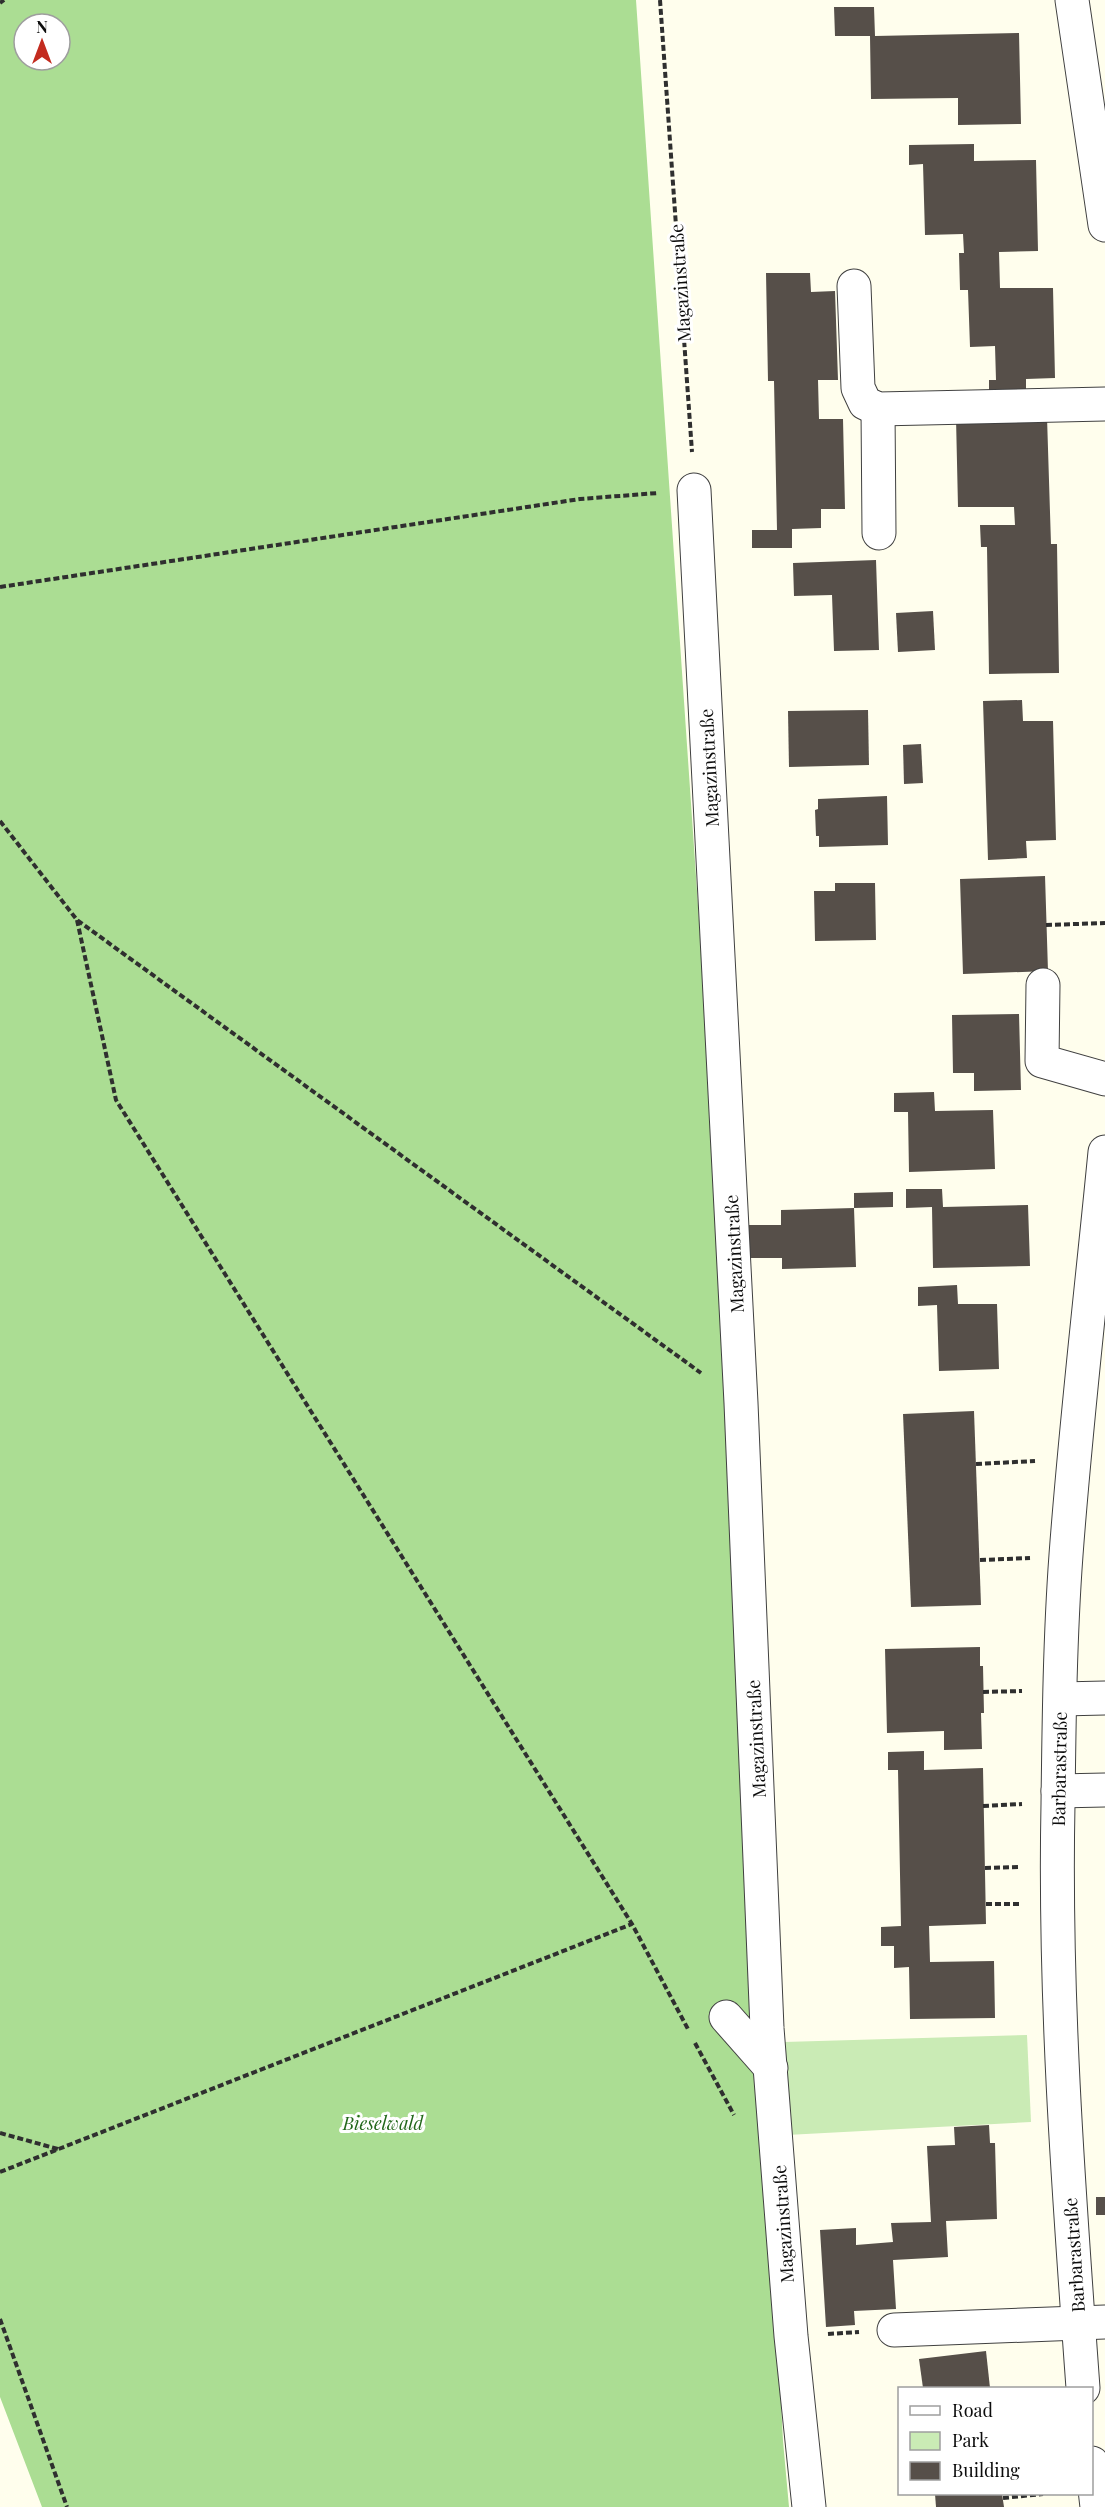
<svg xmlns="http://www.w3.org/2000/svg" width="1105" height="2507" font-family="'Playfair Display',serif">
<style>
.green{fill:#caebb5}
.forest{fill:#abdd93;fill-rule:evenodd}
.building{fill:#564f49}
.lines{fill:none;stroke-linecap:round;stroke-linejoin:round}
.minor-casing{stroke:#404040;stroke-width:35}
.path{stroke:#2f2f2f;stroke-width:4;stroke-dasharray:6 3;stroke-linecap:butt}
.minor{stroke:#fff;stroke-width:33}
.labels{text-anchor:middle;dominant-baseline:central;stroke-width:6;stroke-linejoin:round;paint-order:stroke}
.street-label{font-size:18px;fill:#0d0d0d;stroke:#fff}
.park-label{font-size:18px;font-style:italic;fill:#21671a;stroke:#fff}
</style>
<rect width="100%" height="100%" fill="#fffeed"/>
<polygon class="green" points="1027,2035 1031,2122 787,2135 784,2042"/>
<path class="forest" d="M0,0H636L720,1227L783,2441L789,2507H42L0,2397ZM24,24H60V60H24Z"/>
<g class="building">
<polygon points="834,7 874,7 875,36 1019,33 1021,124 958,125 958,98 871,99 870,36 835,36"/>
<polygon points="974,144 974,161 1036,160 1038,251 999,252 1000,288 1053,288 1055,378 1026,379 1026,398 989,398 989,380 996,380 995,346 970,347 968,290 960,290 959,253 964,253 963,234 925,235 923,164 909,165 909,145"/>
<polygon points="766,273 810,273 811,292 835,291 838,380 818,380 819,419 843,419 845,509 821,509 821,528 792,529 792,548 752,548 752,530 777,530 774,381 768,381"/>
<polygon points="1047,417 1051,544 1057,544 1059,673 989,674 987,547 981,547 980,525 1015,525 1014,507 958,507 956,418"/>
<polygon points="876,560 879,650 834,651 832,595 794,596 793,563"/>
<polygon points="933,611 935,650 898,652 896,613"/>
<polygon points="1022,700 1023,721 1053,721 1056,840 1026,841 1027,858 988,860 983,701"/>
<polygon points="868,710 869,765 789,767 788,711"/>
<polygon points="921,744 923,783 904,784 903,745"/>
<polygon points="887,796 888,845 819,847 819,836 816,836 815,810 818,809 818,799"/>
<polygon points="1045,876 1048,971 963,974 960,879"/>
<polygon points="835,883 875,883 876,940 815,941 814,891 835,891"/>
<polygon points="1019,1014 1021,1090 974,1091 974,1073 953,1073 952,1015"/>
<polygon points="934,1092 935,1111 993,1110 995,1169 909,1172 908,1112 894,1112 894,1093"/>
<polygon points="906,1189 942,1189 943,1207 1028,1205 1030,1266 933,1268 932,1207 906,1208"/>
<polygon points="893,1192 893,1207 854,1208 854,1193"/>
<polygon points="854,1208 856,1267 782,1269 782,1258 749,1258 748,1225 781,1225 781,1210"/>
<polygon points="957,1285 958,1304 997,1304 999,1369 939,1371 937,1305 918,1306 918,1287"/>
<polygon points="974,1411 981,1605 911,1607 903,1414"/>
<polygon points="980,1647 980,1666 983,1666 984,1713 981,1713 982,1749 944,1750 944,1731 887,1733 885,1649"/>
<polygon points="924,1751 924,1770 983,1768 986,1924 929,1926 930,1962 994,1961 995,2018 910,2019 909,1967 894,1968 894,1946 881,1946 881,1927 901,1926 898,1770 888,1770 888,1752"/>
<polygon points="989,2125 990,2143 995,2143 997,2219 946,2221 948,2257 893,2260 896,2309 854,2311 855,2325 826,2327 820,2230 856,2228 856,2245 893,2242 891,2223 931,2222 927,2146 955,2145 954,2127"/>
<rect x="1096" y="2197" width="9" height="18"/>
<polygon points="986,2351 990,2388 923,2388 919,2359"/>
<polygon points="935,2494 1002,2494 1004,2507 936,2507"/>
</g>
<g class="lines">
<defs>
<g id="minor">
<polyline points="1072,0 1105,225"/>
<polyline points="854,286 858,388 865,403 878,409 1105,404"/>
<polyline points="878,409 879,533"/>
<polyline points="694,490 741,1403 767,2028 791,2336 809,2507"/>
<polyline points="1043,985 1042,1061 1105,1079"/>
<polyline points="1061,1699 1105,1698"/>
<polyline points="1058,1791 1105,1790"/>
<polyline points="726,2017 771,2068"/>
<polyline points="894,2330 1105,2322"/>
<path d="M1083,2388C1069,2195 1054,1998 1058,1804C1059,1721 1060,1637 1066,1555C1076,1420 1092,1286 1105,1152"/>
<polyline points="1092,2463 1097,2507"/>
</g>
</defs>
<use href="#minor" class="minor-casing"/>
<g class="path">
<polyline points="660,0 692,452"/>
<polyline points="0,3 4,0"/>
<polyline points="0,587 580,499 658,493"/>
<polyline points="0,821 77,920 701,1373"/>
<polyline points="77,920 116,1100 632,1924 689,2031"/>
<polyline points="1046,925 1105,923"/>
<polyline points="976,1464 1035,1461"/>
<polyline points="980,1560 1030,1558"/>
<polyline points="983,1692 1022,1691"/>
<polyline points="983,1806 1022,1804"/>
<polyline points="985,1868 1020,1867"/>
<polyline points="986,1904 1021,1904"/>
<polyline points="695,2043 734,2115"/>
<polyline points="0,2133 58,2149"/>
<polyline points="0,2172 632,1924"/>
<polyline points="0,2319 67,2507"/>
<polyline points="828,2334 859,2332"/>
<polyline points="1003,2498 1043,2494"/>
</g>
<use href="#minor" class="minor"/>
</g>
<g class="labels">
<g class="street-label">
<text transform="translate(680 283) rotate(-94)">Magazinstraße</text>
<text transform="translate(709 768) rotate(-93)">Magazinstraße</text>
<text transform="translate(734 1254) rotate(-93)">Magazinstraße</text>
<text transform="translate(756 1739) rotate(-93)">Magazinstraße</text>
<text transform="translate(1059 1769) rotate(-89)">Barbarastraße</text>
<text transform="translate(783 2224) rotate(-94)">Magazinstraße</text>
<text transform="translate(1074 2255) rotate(-94)">Barbarastraße</text>
</g>
<g class="park-label">
<text x="383" y="2123">Bieselwald</text>
</g>
</g>
<rect x="898" y="2387" width="195" height="108" fill="#ffffff" stroke="#9e9e9e" stroke-width="1.5"/>
<rect x="910" y="2406" width="30" height="9" fill="#ffffff" stroke="#9e9e9e" stroke-width="1.5"/>
<text x="952" y="2417" font-size="18" fill="#0d0d0d">Road</text>
<rect x="910" y="2432" width="30" height="18" fill="#caebb5" stroke="#9e9e9e" stroke-width="1.5"/>
<text x="952" y="2447" font-size="18" fill="#0d0d0d">Park</text>
<rect x="910" y="2462" width="30" height="18" fill="#564f49" stroke="#9e9e9e" stroke-width="1.5"/>
<text x="952" y="2477" font-size="18" fill="#0d0d0d">Building</text>
<g transform="translate(42 42)"><circle r="28" fill="#ffffff" stroke="#9e9e9e" stroke-width="1.5"/>
<path d="M0-4.5L10 22L0 15L-10 22Z" fill="#c32b1f"/>
<text y="-9" font-size="16" font-weight="bold" text-anchor="middle" fill="#0d0d0d">N</text>
</g>
</svg>
